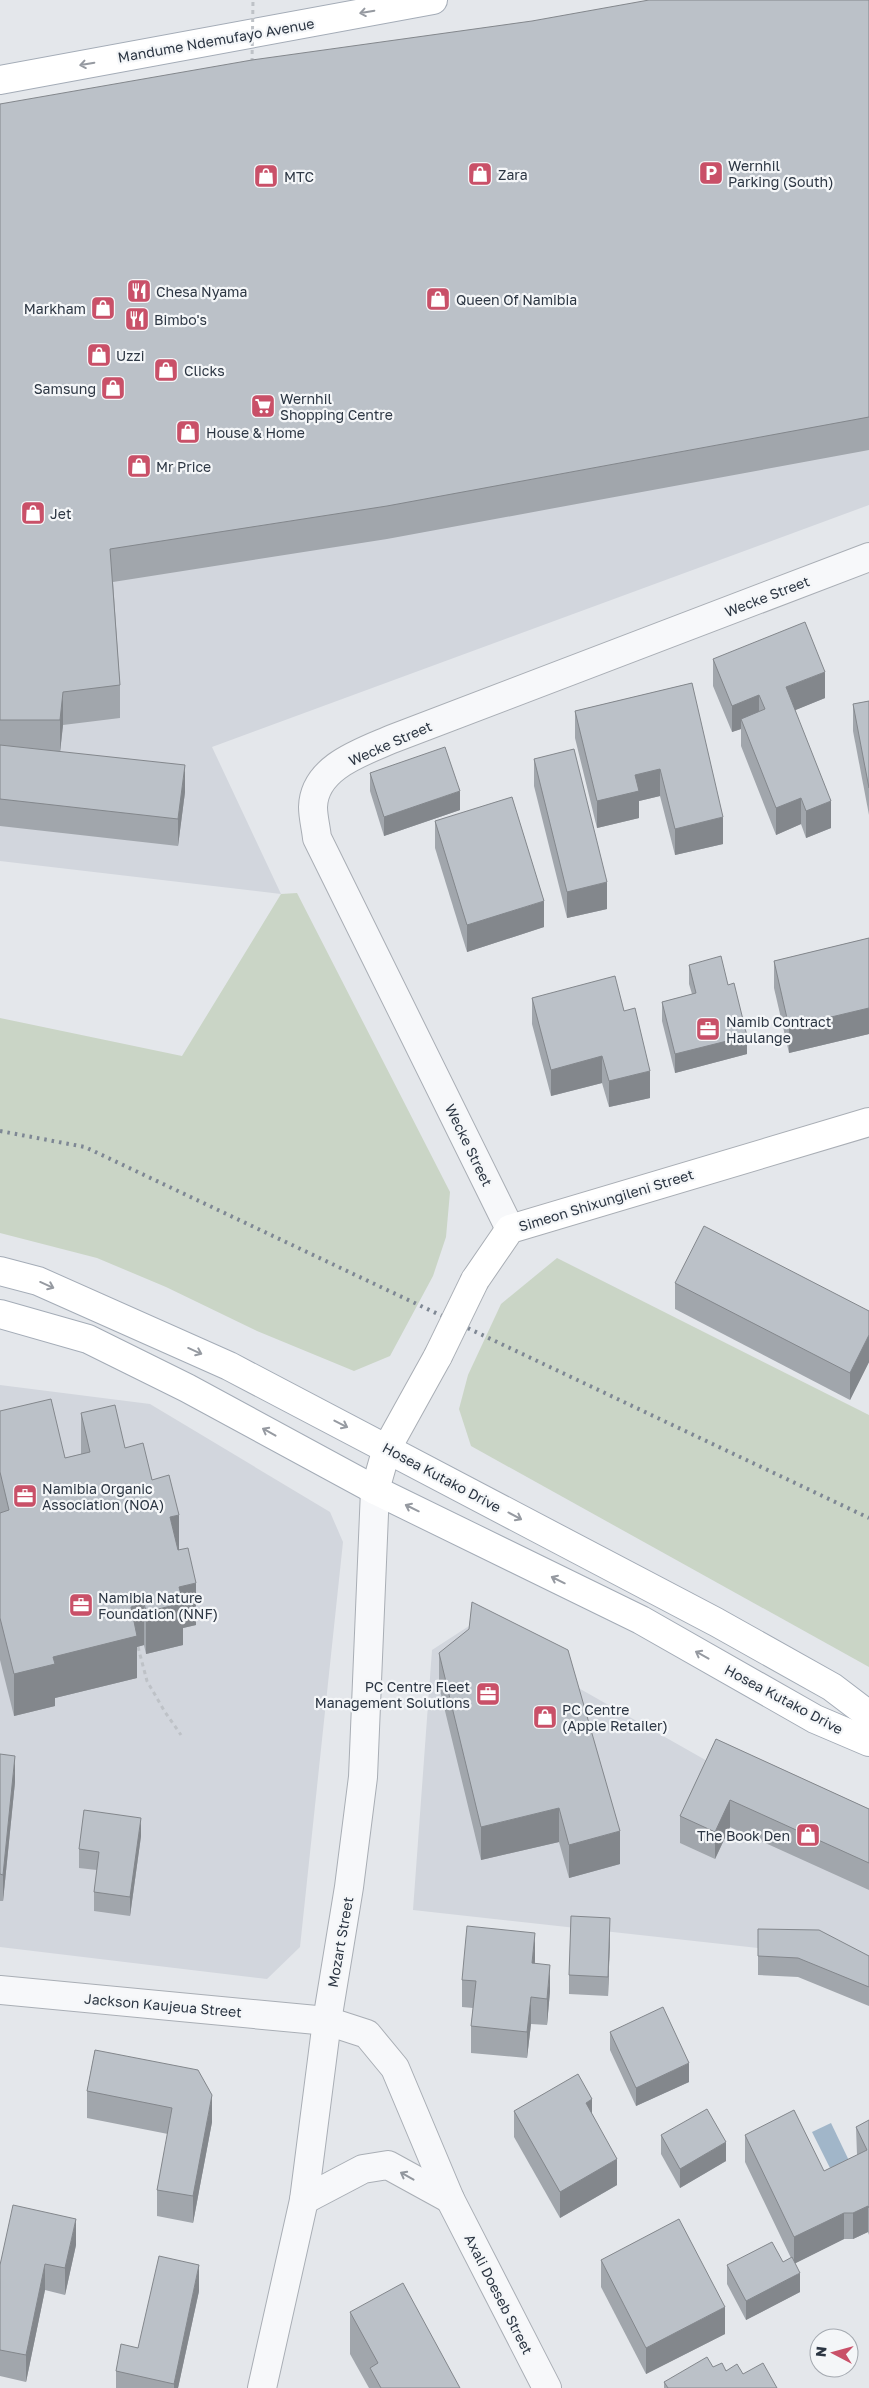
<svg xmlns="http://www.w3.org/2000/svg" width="869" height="2388" font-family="'Golos Text',sans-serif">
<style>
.built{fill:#d2d6dd}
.green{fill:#cad5c6}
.water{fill:#a1b6c9}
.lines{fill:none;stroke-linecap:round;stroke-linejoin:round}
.street-casing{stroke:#a9aeb5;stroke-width:30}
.secondary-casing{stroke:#a9aeb5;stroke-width:30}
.primary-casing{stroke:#a4acb7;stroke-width:30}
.path{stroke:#bec2c7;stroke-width:3;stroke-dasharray:4 4;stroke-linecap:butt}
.street{stroke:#f7f8fa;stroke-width:28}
.secondary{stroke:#fff;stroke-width:28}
.primary{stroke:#fff;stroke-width:28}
.rail{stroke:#7e8794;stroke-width:4;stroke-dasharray:2.5 5;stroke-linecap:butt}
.secondary-bridge-casing{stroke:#a9aeb5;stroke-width:30;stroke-linecap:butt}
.path-bridge{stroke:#bec2c7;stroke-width:3;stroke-dasharray:4 4;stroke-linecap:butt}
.secondary-bridge{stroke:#fff;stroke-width:28}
.wall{fill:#a1a6ac}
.shaded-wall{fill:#83878c}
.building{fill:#bbc1c8;stroke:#83878c}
.oneway{stroke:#969aa1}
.oneway2{stroke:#92979e}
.labels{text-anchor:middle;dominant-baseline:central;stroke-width:4.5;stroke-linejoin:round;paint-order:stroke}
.street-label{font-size:14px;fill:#2c3643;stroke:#f4f6f8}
.poi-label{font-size:14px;fill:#2c3643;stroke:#f4f6f8;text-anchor:start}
</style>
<rect width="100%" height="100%" fill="#e4e7eb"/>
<g class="built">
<polygon points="869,0 869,505 212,747 281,894 0,861 0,140"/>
<polygon points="0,1385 150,1404 330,1512 343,1542 300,1947 267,1979 0,1947"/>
<polygon points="469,1626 716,1766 869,1835 869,1975 819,1949 758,1948 413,1910 432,1650"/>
</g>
<g class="green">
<polygon points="297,893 450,1192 446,1237 433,1276 390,1356 354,1371 257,1331 166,1287 97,1258 0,1233 0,1018 182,1056 281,894"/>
<polygon points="557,1258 869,1415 869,1667 471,1446 459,1409 468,1375 501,1304"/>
</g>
<polygon class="water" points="831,2123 853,2169 835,2178 812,2132"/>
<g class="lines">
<defs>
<g id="street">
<path d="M510,1229L317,838C316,828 313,817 313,807C314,767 362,752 392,739L869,557"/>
<polyline points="0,1990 327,2021 367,2034 395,2068 450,2199 547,2388"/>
<polyline points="304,2200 363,2169 388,2165 450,2199"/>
<polyline points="262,2388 304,2200 327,2021 349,1887 363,1777 375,1490"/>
</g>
<g id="secondary">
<polyline points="475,1280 510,1229 869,1122"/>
<polyline points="375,1490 387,1448 438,1356"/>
</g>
<g id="primary">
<polyline points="0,80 433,0"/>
<polyline points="0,1271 38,1281 229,1366 716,1622 832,1687 869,1715"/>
<polyline points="0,1314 88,1339 187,1388 375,1490 641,1620 815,1719 869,1742"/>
</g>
</defs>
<use href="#street" class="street-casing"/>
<use href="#secondary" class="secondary-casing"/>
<use href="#primary" class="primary-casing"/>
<polyline class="path" points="138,1647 147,1681 165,1712 181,1735"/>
<use href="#street" class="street"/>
<use href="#secondary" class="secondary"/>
<use href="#primary" class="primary"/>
<polyline class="rail" points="0,1131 85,1147 869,1518"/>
<defs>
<polyline id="secondary-bridge" points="438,1356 475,1280"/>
</defs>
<use href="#secondary-bridge" class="secondary-bridge-casing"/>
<polyline class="path-bridge" points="252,62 253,0"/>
<use href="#secondary-bridge" class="secondary-bridge"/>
</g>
<g class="wall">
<polygon points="869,0 869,450 387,539 113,582 120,685 120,718 63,725 60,751 185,792 178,846 0,826 0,104"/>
<polygon points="713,659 825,698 795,710 831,828 806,838 801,824 776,835 741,746 741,729 732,732 713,686"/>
<polygon points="692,683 723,844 675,855 660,796 639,801 639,818 597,828 575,738 575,711"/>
<polygon points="869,701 869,815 853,731 853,704"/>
<polygon points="534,759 607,909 567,918 534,786"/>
<polygon points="370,773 460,810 384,836 370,791"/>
<polygon points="435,821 544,927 467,952 435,848"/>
<polygon points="869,938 869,1034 789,1053 774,988 774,961"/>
<polygon points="689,965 728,985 747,1054 675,1073 662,1021 662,1002 692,994 689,984"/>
<polygon points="532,998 624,1011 650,1098 609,1107 602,1083 551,1096 532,1024"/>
<polygon points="675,1283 869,1311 869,1362 850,1400 675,1309"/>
<polygon points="0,1411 65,1458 81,1454 81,1413 125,1448 152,1480 179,1550 196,1625 183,1628 183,1645 146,1654 144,1645 137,1647 137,1678 55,1698 55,1706 14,1716 0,1660"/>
<polygon points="439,1653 620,1864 569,1878 559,1842 481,1860 439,1686"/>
<polygon points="716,1739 869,1809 869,1890 730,1827 715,1859 680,1843 680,1816"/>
<polygon points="0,1754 15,1782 3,1901 0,1901"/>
<polygon points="141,1836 130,1916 94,1911 94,1892 97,1870 79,1868 79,1849"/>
<polygon points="758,1929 869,1956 869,2006 798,1977 758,1975"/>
<polygon points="610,1937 608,1996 569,1994 569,1975"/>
<polygon points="535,1960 535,1963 550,1991 547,2025 531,2024 527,2058 471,2053 471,2026 473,2008 462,2007 462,1980"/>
<polygon points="610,2032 689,2082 636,2106 610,2050"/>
<polygon points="95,2050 212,2122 193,2223 157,2216 157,2190 168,2134 87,2118 87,2091"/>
<polygon points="514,2111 592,2114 617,2185 560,2218 514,2137"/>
<polygon points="869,2120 869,2235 868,2232 853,2239 844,2239 795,2263 800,2292 746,2320 727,2284 727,2265 783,2262 791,2258 745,2162 745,2135 824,2171 857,2155 856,2127"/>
<polygon points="661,2135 726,2161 680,2188 661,2154"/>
<polygon points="76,2245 65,2295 45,2290 26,2382 0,2376 0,2265"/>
<polygon points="601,2260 725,2334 646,2374 601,2287"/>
<polygon points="199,2291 178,2388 116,2388 116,2371 138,2348"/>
<polygon points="350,2312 460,2388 369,2388 350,2354"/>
<polygon points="713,2367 743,2374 777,2388 664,2388 664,2382"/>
</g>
<g class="shaded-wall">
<polygon points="825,672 825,698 786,714 786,687"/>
<polygon points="63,692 63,725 60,753 60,720"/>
<polygon points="759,695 759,722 741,719 741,729 732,732 732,706"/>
<polygon points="185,765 185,792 178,846 178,819"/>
<polygon points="660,769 660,796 639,801 639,818 597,828 597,801 635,775"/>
<polygon points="460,791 460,810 384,836 384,817"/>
<polygon points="801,798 801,824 776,835 776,808"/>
<polygon points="831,801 831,828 806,838 806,811"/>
<polygon points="723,817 723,844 675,855 675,829"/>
<polygon points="607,882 607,909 567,918 567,892"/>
<polygon points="544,901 544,927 467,952 467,925"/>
<polygon points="869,1008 869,1034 789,1053 789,1027"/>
<polygon points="747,1036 747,1054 675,1073 675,1054"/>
<polygon points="602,1056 602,1083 551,1096 551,1070"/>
<polygon points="650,1071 650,1098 609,1107 609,1081"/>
<polygon points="869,1335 869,1362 850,1400 850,1373"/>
<polygon points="179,1515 179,1557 170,1517"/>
<polygon points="196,1583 196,1625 183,1628 183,1645 146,1654 146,1612 179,1587"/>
<polygon points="144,1603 144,1645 137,1647 137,1678 55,1698 55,1706 14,1716 14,1674 53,1657 131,1607"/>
<polygon points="15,1756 15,1782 3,1901 3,1875"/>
<polygon points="730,1800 730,1827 715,1859 715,1832"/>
<polygon points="559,1808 559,1842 481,1860 481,1827"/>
<polygon points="141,1818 141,1836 130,1916 130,1897"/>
<polygon points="620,1831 620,1864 569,1878 569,1845"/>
<polygon points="610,1918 610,1937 608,1996 608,1977"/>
<polygon points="535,1933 535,1960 532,1989 532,1963"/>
<polygon points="550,1965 550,1991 547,2025 547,1999"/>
<polygon points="531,1997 531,2024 527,2058 527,2032"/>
<polygon points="689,2063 689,2082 636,2106 636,2088"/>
<polygon points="212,2095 212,2122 193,2223 193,2196"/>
<polygon points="592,2099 592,2126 586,2103"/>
<polygon points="726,2142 726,2161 680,2188 680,2169"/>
<polygon points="617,2159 617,2185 560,2218 560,2192"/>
<polygon points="868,2206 868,2232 853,2239 853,2213"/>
<polygon points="844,2213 844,2239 794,2264 794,2237"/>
<polygon points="76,2219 76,2245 65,2295 65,2268"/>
<polygon points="45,2264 45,2290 26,2382 26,2355"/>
<polygon points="199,2265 199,2291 178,2388 174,2388 174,2384"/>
<polygon points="800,2273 800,2292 746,2320 746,2301"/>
<polygon points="725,2307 725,2334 646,2374 646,2348"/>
</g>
<g class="building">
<polygon points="649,0 869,0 869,417 387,506 110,549 120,685 63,692 60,720 0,720 0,104 252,60 532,21"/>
<polygon points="805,622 825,672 786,687 831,801 806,811 801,798 776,808 741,719 765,709 759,695 732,706 713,659"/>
<polygon points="692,683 723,817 675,829 660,769 635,775 639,791 597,801 575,711"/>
<polygon points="869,701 869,788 853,704"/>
<polygon points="0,745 185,765 178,819 0,799"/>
<polygon points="445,747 460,791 384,817 370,773"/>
<polygon points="574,749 607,882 567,892 534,759"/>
<polygon points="512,797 544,901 467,925 435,821"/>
<polygon points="869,938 869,1008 789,1027 774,961"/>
<polygon points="721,956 728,985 734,983 747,1036 675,1054 662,1002 696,993 689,965"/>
<polygon points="615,976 624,1011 635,1008 650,1071 609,1081 602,1056 551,1070 532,998"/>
<polygon points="704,1226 869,1311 869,1335 850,1373 675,1283"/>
<polygon points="51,1399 65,1458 90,1452 81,1413 115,1405 125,1448 143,1443 152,1480 169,1475 179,1515 170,1517 178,1550 188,1548 196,1583 179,1587 183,1603 146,1612 144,1603 131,1607 137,1636 53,1657 55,1664 14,1674 0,1618 0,1513 9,1510 0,1472 0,1411"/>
<polygon points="472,1602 568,1650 620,1831 569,1845 559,1808 481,1827 439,1653 469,1629"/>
<polygon points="716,1739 869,1809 869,1863 730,1800 715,1832 680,1816"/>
<polygon points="0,1754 15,1756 3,1875 0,1874"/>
<polygon points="84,1810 141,1818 130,1897 94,1892 99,1852 79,1849"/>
<polygon points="571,1916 610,1918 608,1977 569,1975"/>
<polygon points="467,1926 535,1933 532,1963 550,1965 547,1999 531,1997 527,2032 471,2026 476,1981 462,1980"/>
<polygon points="758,1929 819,1930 869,1956 869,1987 798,1958 758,1956"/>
<polygon points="663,2007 689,2063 636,2088 610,2032"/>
<polygon points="95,2050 198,2070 212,2095 193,2196 157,2190 172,2108 87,2091"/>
<polygon points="578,2074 592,2099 586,2103 617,2159 560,2192 514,2111"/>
<polygon points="707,2109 726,2142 680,2169 661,2135"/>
<polygon points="794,2110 824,2171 867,2150 856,2127 869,2120 869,2208 868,2206 853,2213 844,2213 794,2237 745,2135"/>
<polygon points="13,2205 76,2219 65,2268 45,2264 26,2355 0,2350 0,2265"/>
<polygon points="679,2219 725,2307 646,2348 601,2260"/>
<polygon points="772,2242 783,2262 792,2257 800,2273 746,2301 727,2265"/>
<polygon points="159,2256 199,2265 174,2384 116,2371 121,2344 138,2348"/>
<polygon points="403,2283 460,2388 381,2388 370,2368 378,2363 350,2312"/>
<polygon points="707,2357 713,2367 722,2363 726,2371 737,2364 743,2374 763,2363 777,2388 668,2388 664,2382"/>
</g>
<defs><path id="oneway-shaft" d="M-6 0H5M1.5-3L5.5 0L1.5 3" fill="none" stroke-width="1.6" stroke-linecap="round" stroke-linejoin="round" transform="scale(1.25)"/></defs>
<g class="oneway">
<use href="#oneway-shaft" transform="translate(367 12) rotate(170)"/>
<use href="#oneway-shaft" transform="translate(87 64) rotate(170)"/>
<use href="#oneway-shaft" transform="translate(47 1285) rotate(24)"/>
<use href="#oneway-shaft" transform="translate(195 1351) rotate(24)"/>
<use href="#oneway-shaft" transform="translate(341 1424) rotate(27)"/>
<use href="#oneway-shaft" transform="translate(269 1432) rotate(-151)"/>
<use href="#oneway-shaft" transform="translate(412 1508) rotate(-154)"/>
<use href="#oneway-shaft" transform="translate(515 1516) rotate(28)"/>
<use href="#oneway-shaft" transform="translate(558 1580) rotate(-154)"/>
<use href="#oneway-shaft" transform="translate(702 1655) rotate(-151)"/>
</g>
<use class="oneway2" href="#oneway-shaft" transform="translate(407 2176) rotate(-151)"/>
<defs>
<symbol id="parking-square" viewBox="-11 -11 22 22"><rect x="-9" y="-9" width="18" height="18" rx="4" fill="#c95068" stroke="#f4f6f8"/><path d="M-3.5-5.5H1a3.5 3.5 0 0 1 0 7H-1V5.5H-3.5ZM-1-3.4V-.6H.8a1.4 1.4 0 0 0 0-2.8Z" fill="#fff"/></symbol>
<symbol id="shop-square" viewBox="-11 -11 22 22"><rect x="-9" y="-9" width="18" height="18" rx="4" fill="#c95068" stroke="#f4f6f8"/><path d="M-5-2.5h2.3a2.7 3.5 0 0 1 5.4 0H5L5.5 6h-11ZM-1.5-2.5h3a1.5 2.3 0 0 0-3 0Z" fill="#fff"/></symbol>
<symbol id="restaurant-square" viewBox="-11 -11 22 22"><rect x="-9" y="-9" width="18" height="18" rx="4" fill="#c95068" stroke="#f4f6f8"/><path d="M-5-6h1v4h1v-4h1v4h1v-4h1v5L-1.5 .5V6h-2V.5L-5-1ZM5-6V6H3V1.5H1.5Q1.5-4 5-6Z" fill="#fff"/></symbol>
<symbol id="supermarket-square" viewBox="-11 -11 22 22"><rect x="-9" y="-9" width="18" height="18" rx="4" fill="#c95068" stroke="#f4f6f8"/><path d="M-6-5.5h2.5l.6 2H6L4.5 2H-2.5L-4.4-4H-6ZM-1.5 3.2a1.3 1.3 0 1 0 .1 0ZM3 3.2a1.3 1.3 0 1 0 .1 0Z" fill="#fff"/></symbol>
<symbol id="office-square" viewBox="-11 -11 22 22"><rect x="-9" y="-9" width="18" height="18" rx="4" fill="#c95068" stroke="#f4f6f8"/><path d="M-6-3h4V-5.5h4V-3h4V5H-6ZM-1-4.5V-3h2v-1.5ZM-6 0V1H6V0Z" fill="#fff"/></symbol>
</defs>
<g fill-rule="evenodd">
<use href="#parking-square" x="697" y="159" width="28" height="28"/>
<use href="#shop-square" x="466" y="160" width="28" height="28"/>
<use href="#shop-square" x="252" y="162" width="28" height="28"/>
<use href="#restaurant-square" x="125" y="277" width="28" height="28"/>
<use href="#shop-square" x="424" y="285" width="28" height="28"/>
<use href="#shop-square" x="89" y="294" width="28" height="28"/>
<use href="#restaurant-square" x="123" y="305" width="28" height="28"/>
<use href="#shop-square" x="85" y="341" width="28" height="28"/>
<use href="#shop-square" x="152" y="356" width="28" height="28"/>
<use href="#shop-square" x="99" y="374" width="28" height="28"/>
<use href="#supermarket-square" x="249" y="392" width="28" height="28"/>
<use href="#shop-square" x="174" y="418" width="28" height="28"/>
<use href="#shop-square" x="125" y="452" width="28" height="28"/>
<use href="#shop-square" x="19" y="499" width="28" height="28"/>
<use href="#office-square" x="694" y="1015" width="28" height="28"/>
<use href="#office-square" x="11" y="1482" width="28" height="28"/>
<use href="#office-square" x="67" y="1591" width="28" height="28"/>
<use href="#office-square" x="474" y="1680" width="28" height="28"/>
<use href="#shop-square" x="531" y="1703" width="28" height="28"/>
<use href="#shop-square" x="794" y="1821" width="28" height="28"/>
</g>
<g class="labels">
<g class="street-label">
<text transform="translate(216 40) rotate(-10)">Mandume Ndemufayo Avenue</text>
<text transform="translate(767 596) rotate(-21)">Wecke Street</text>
<text transform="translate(390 743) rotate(-24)">Wecke Street</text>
<text transform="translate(469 1145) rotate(64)">Wecke Street</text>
<text transform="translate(606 1200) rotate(-17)">Simeon Shixungileni Street</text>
<text transform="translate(442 1477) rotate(28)">Hosea Kutako Drive</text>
<text transform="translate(784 1699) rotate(28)">Hosea Kutako Drive</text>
<text transform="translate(340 1942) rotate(-80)">Mozart Street</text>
<text transform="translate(163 2005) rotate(5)">Jackson Kaujeua Street</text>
<text transform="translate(499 2294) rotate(63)">Axali Doeseb Street</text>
</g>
<g class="poi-label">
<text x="728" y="165">Wernhil<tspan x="728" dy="16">Parking (South)</tspan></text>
<text x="498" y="174">Zara</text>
<text x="284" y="176">MTC</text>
<text x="156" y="291">Chesa Nyama</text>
<text x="456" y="299">Queen Of Namibia</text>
<text x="86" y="308" text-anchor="end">Markham</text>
<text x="154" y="319">Bimbo's</text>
<text x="116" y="355">Uzzi</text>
<text x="184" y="370">Clicks</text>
<text x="96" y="388" text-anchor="end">Samsung</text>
<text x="280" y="398">Wernhil<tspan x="280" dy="16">Shopping Centre</tspan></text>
<text x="206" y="432">House &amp; Home</text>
<text x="156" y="466">Mr Price</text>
<text x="50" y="513">Jet</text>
<text x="726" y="1021">Namib Contract<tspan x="726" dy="16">Haulange</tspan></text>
<text x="42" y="1488">Namibia Organic<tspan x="42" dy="16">Association (NOA)</tspan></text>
<text x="98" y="1597">Namibia Nature<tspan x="98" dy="16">Foundation (NNF)</tspan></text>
<text x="470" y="1686" text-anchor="end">PC Centre Fleet<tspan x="470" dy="16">Management Solutions</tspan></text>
<text x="562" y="1709">PC Centre<tspan x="562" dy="16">(Apple Retailer)</tspan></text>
<text x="790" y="1835" text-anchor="end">The Book Den</text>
</g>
</g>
<g transform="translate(834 2353) rotate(276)"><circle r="24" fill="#f4f6f8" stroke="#a4a9b0"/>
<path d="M0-4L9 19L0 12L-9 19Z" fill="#c95068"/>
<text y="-8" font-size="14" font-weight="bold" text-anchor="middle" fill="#2c3643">N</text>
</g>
</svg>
